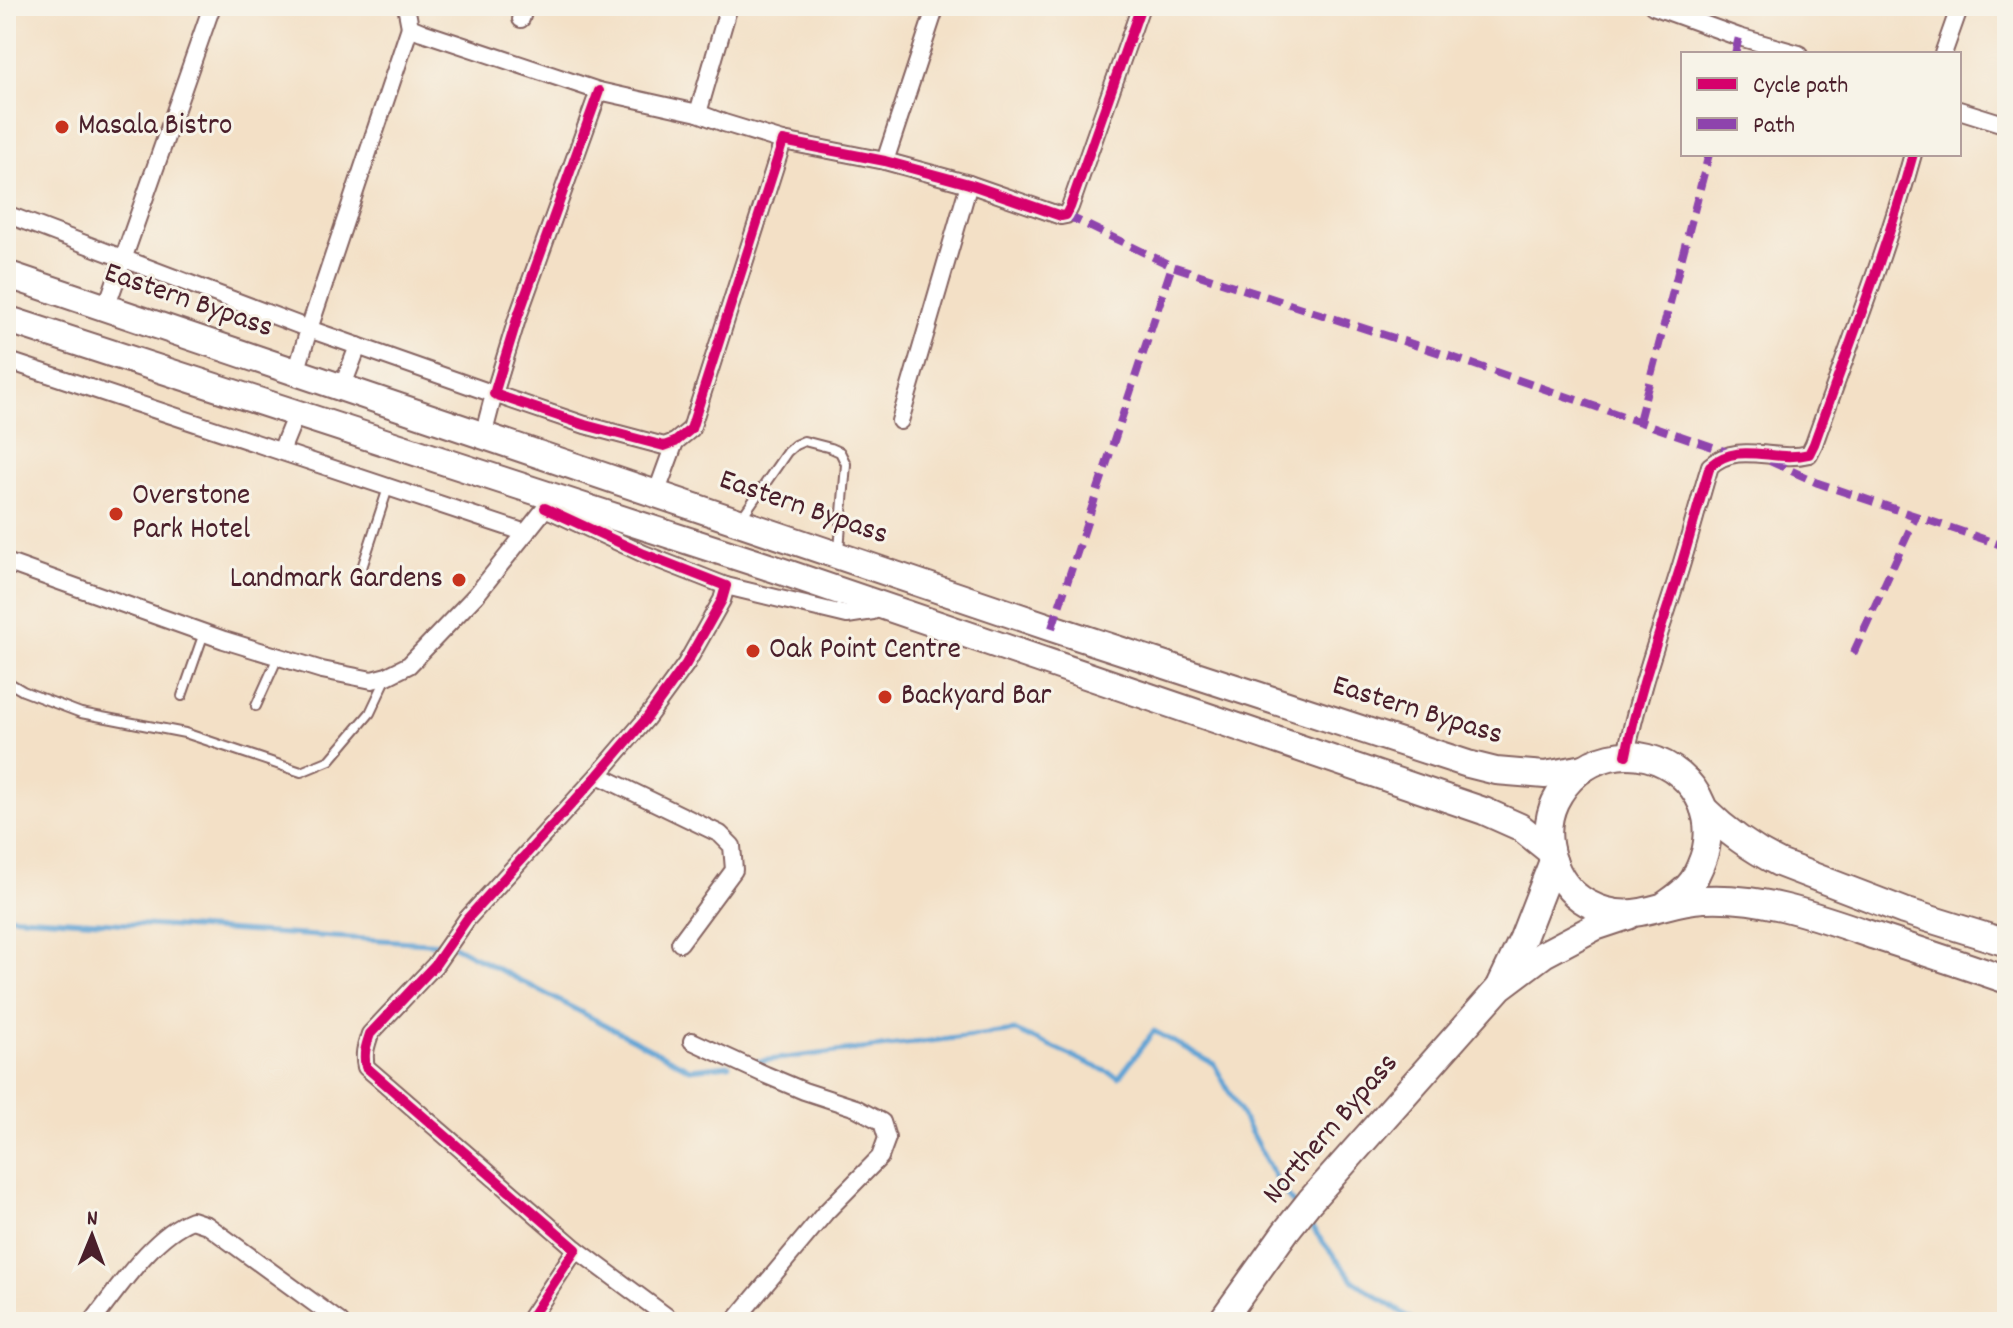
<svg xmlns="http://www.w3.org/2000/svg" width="2013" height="1328" font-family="Dekko,sans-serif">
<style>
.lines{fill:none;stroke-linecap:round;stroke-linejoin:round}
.stream{stroke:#60a3d4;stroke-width:5}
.lane-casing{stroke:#856361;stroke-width:12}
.street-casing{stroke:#856361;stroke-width:20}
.primary-casing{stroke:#856361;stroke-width:30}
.lane{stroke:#fff;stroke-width:8}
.street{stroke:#fff;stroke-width:16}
.primary{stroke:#fff;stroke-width:26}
.quiet{stroke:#8e44ad;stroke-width:8;stroke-dasharray:16 8;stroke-linecap:butt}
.cycleway-casing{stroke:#f7f3e8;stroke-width:15}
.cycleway{stroke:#d6006c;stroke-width:10}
.poi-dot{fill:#c8321e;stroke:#f7f3e8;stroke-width:3}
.labels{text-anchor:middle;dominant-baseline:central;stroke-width:6;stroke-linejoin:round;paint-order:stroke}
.poi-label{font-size:30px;fill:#4a1f2b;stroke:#f7f3e8;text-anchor:start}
.street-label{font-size:30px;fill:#4a1f2b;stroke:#f7f3e8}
</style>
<rect width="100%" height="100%" fill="#f7f3e8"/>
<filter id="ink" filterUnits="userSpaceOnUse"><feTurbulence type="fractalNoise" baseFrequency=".0125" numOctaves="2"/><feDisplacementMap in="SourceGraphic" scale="16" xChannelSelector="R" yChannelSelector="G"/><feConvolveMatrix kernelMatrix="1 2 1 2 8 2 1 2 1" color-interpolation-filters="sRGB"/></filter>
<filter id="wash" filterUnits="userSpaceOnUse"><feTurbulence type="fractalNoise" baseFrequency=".006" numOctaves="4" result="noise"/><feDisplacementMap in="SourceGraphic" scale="32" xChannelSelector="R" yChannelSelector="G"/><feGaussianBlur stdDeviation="1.8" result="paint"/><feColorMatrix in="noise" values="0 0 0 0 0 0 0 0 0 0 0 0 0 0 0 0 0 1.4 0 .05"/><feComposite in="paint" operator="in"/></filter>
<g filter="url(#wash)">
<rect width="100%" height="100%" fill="#f3e0c6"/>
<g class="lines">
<g class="stream">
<polyline points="6,916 444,944"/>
<polyline points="454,946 690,1069 729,1065"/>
<polyline points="751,1062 1016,1031 1119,1077 1154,1031 1214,1064 1282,1190 1296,1207"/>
<polyline points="1304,1218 1354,1281 1416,1322"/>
</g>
</g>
</g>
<g filter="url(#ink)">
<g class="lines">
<defs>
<g id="lane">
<polyline points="742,517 787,452 795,445 804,441 831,448 840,452 846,464 839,550"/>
<polyline points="358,580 388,488"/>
<polyline points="6,681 23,691 81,713 185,733 301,772 330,760 370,713 387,677"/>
<polyline points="182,696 204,633"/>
<polyline points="256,706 278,657"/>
</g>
<g id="street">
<polyline points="406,6 410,27 422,32 599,91 698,113"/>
<polyline points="729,6 698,113 724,123 783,141"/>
<polyline points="1653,6 1739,37 1799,54"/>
<polyline points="521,19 525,6"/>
<polyline points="1943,54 1960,6"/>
<polyline points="599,91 517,319 494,394 585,425 664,446 675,442 691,429 783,141 885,161 969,184 1061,216 1066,215 1070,207 1141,6"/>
<polyline points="1959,110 2007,125"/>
<polyline points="885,161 936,6"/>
<polyline points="6,214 309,329 494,394 483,436"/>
<polyline points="106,308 212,6"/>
<polyline points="6,360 526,533"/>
<polyline points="296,373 309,329 410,27"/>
<polyline points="342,388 358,346"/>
<polyline points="900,421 969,184"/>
<polyline points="281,451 296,414"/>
<polyline points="656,494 675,442"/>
<polyline points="6,562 224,640 322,670 372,680 387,676 409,665 477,594 551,501"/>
<polyline points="726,586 847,615 873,611 882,606"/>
<path d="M1626,755C1638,693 1660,633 1679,572C1690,537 1699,501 1710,466C1739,440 1774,463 1809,454L1814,444C1848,348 1886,252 1913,154"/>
<polyline points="598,775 720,834 732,846 734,870 680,943"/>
<polyline points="692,1041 766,1075 804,1091 856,1108 882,1122 887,1138 880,1157 825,1213 734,1322"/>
<polyline points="576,1249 674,1322"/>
<path d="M92,1322C118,1289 153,1235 192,1220L207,1225L340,1322"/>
<path d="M528,1322L576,1249L366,1067C363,1054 366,1046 370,1034L435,965L467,919L598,775L646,719L686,664L722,600L726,586L644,554L545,508"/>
</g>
<g id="primary">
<polyline points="6,274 1052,628 1468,764 1496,771 1545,775 1584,768"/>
<polyline points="6,319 775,569 1484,811 1520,827 1550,851"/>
<path d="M1704,809C1726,831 1751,849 1779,863L1904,911L2007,943"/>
<path d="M1665,905C1676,897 1689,889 1695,877C1700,867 1706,853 1707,842C1714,788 1661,745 1610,757C1585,763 1566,780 1555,802C1539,836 1553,884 1587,903C1634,928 1657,901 1704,899C1764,896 1819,917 1875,936C1919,950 1963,965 2007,980"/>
<polyline points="1501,984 1523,938 1553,861"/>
<polyline points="1221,1322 1286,1231 1310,1201 1500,987 1544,954 1595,927 1628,916"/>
</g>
</defs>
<use href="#lane" class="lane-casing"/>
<use href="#street" class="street-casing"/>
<use href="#primary" class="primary-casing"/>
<use href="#lane" class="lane"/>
<use href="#street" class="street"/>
<use href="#primary" class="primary"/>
<g class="quiet">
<polyline points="1735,54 1739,37"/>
<polyline points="1066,215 1172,266 1449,356 1730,453"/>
<polyline points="1639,421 1709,154"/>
<polyline points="1770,461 1818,483 2007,547"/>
<polyline points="1052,628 1172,266"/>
<polyline points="1853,654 1916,516"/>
</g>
<defs>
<g id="cycleway">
<polyline points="599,91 517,319 494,394 585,425 664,446 675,442 691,429 783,141 885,161 969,184 1061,216 1066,215 1070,207 1141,6"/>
<path d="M1626,755C1638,693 1660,633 1679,572C1690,537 1699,501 1710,466C1739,440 1774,463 1809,454L1814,444C1848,348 1886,252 1913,154"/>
<path d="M528,1322L576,1249L366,1067C363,1054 366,1046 370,1034L435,965L467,919L598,775L646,719L686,664L722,600L726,586L644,554L545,508"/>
</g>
</defs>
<use href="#cycleway" class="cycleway-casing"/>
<use href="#cycleway" class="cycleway"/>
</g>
</g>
<g class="poi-dot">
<circle cx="62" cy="127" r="8"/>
<circle cx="116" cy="514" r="8"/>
<circle cx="459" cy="580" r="8"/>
<circle cx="753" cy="651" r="8"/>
<circle cx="885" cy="697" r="8"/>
</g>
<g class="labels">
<g class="poi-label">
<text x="78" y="127">Masala Bistro</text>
<text x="132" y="497">Overstone<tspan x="132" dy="34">Park Hotel</tspan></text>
<text x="443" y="580" text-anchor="end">Landmark Gardens</text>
<text x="769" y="651">Oak Point Centre</text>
<text x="901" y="697">Backyard Bar</text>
</g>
<g class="street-label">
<text transform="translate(188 302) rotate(19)">Eastern Bypass</text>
<text transform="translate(803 509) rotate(19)">Eastern Bypass</text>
<text transform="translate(1417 712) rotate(17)">Eastern Bypass</text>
<text transform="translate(1332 1130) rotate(-49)">Northern Bypass</text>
</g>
</g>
<rect width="2013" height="1328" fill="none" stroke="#f7f3e8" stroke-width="32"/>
<rect x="1681" y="52" width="280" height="104" fill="#f7f3e8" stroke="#b29e9c" stroke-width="2"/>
<rect x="1697" y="78" width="40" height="12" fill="#d6006c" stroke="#b29e9c" stroke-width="2"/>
<text x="1753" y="92" font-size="24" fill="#4a1f2b">Cycle path</text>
<rect x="1697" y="118" width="40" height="12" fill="#8e44ad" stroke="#b29e9c" stroke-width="2"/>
<text x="1753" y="132" font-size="24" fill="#4a1f2b">Path</text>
<g transform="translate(92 1236) rotate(1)" stroke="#f7f3e8" stroke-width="6" paint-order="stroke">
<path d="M0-6L14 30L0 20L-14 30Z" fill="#4a1f2b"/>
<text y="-12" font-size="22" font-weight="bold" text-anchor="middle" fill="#4a1f2b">N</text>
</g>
</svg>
